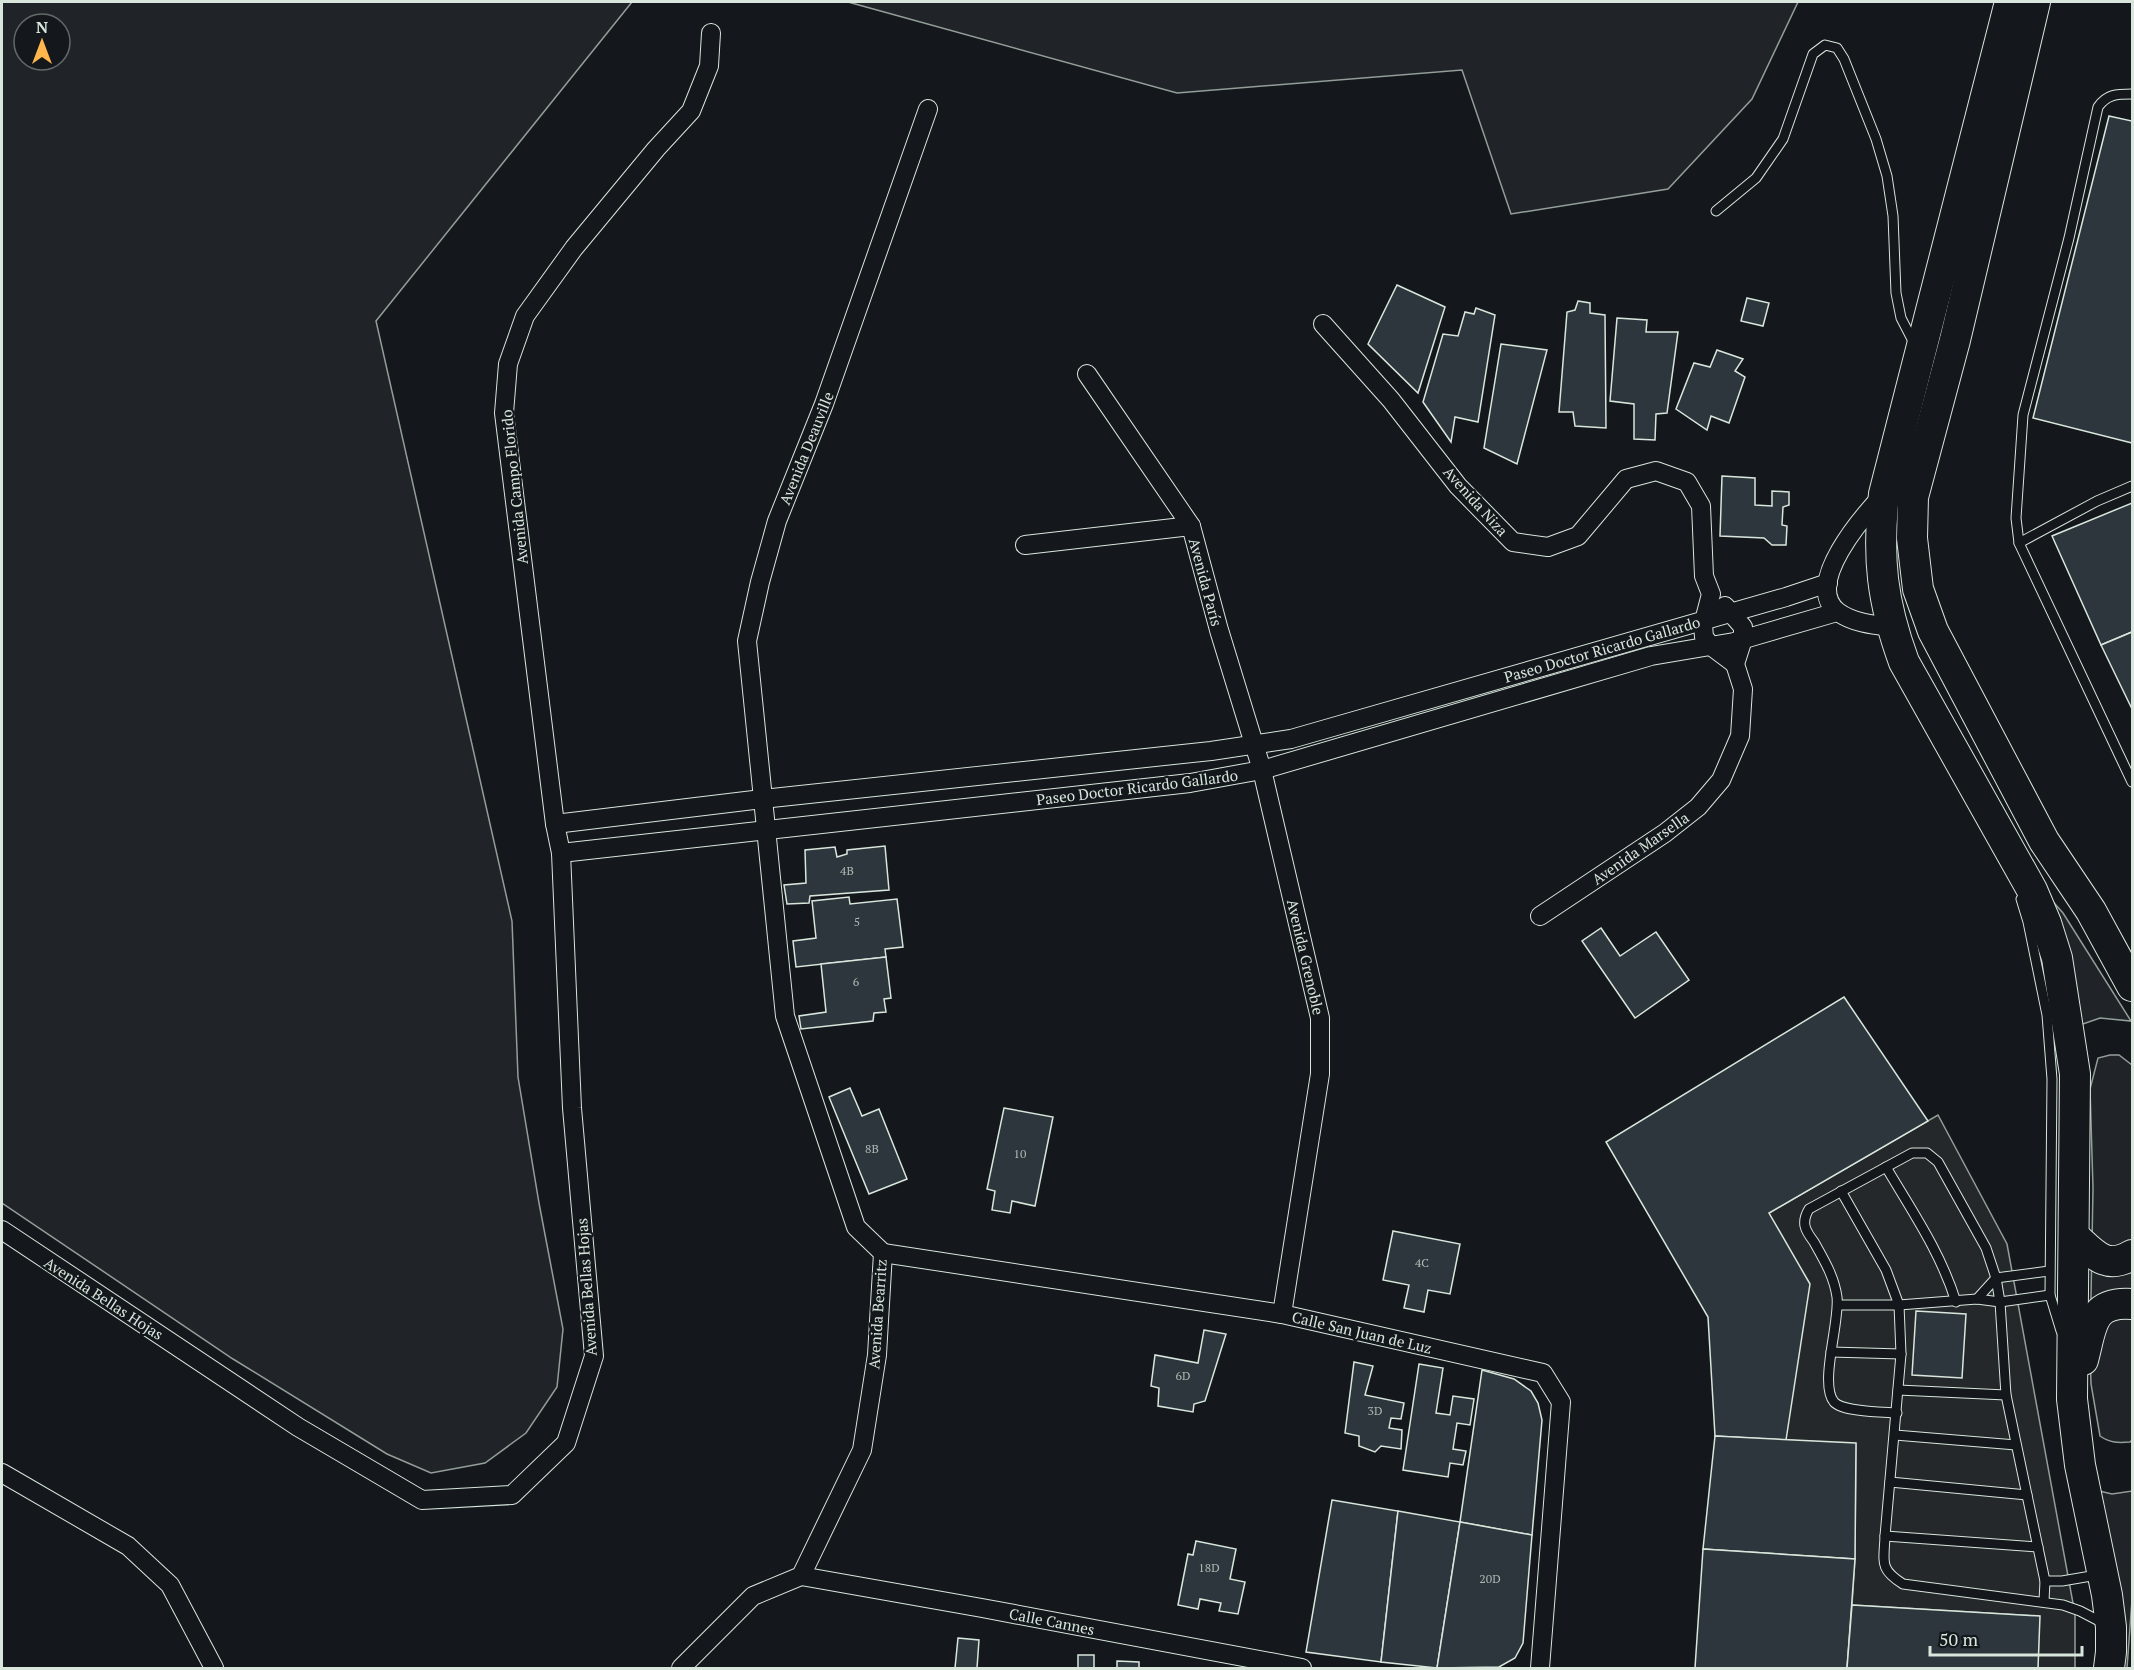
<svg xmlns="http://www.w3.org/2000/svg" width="2134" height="1670" font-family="'PT Serif',serif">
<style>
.green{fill:#202428;stroke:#939e99;stroke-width:1.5;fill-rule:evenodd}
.parking{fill:#24282b;stroke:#939e99;stroke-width:1.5}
.building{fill:#2c363c;stroke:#d8e6dc;stroke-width:1.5}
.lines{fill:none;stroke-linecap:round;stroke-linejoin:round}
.service-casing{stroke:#d8e6dc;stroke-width:11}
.minor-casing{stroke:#d8e6dc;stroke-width:20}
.trunk-casing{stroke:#d8e6dc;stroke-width:32}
.service{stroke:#14181c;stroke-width:9}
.minor{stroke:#14181c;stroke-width:18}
.trunk{stroke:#14181c;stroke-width:30}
.labels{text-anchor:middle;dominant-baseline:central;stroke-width:4.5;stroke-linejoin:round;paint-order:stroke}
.number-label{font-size:12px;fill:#adbab4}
.street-label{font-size:15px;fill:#d8e6dc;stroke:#14181c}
</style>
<rect width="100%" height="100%" fill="#14181c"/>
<g class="green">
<path d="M2,2H632L376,321L512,921L518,1077L539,1203L563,1329L557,1387L526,1433L485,1463L431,1473L387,1454L233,1359L2,1203ZM24,24H60V60H24Z"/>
<polygon points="848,2 1798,2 1752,99 1668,189 1511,214 1462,70 1177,93"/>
<polygon points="2047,895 2063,913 2131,1021 2100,1018 2080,1025"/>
<path d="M2110,1055H2119L2132,1065V1440L2130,1442C2118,1443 2110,1443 2100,1436L2091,1384L2090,1352L2093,1188L2090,1089L2098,1058Z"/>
<polygon points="2095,1490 2112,1494 2132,1491 2132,1600 2127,1668 2122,1668"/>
</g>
<polygon class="parking" points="1938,1115 2007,1244 2075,1614 2075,1668 2038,1668 2039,1616 1852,1605 1855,1559 1856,1444 1786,1440 1769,1213"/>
<g class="building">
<polygon points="2109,116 2132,121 2132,443 2033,418"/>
<polygon points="1397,285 1445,307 1418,393 1368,344"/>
<polygon points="1747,298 1769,303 1763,326 1741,321"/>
<polygon points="1578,301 1590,303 1590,313 1605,315 1606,428 1575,426 1573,412 1559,412 1567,312 1575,310"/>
<polygon points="1476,308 1495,315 1478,422 1455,417 1451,442 1423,402 1443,334 1458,336 1465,312 1474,314"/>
<polygon points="1617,318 1647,320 1646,332 1678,332 1667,413 1656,414 1655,440 1634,439 1634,404 1610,401"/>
<polygon points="1501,344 1547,350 1517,464 1484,448"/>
<polygon points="1717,350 1743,359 1735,371 1745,377 1729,423 1711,416 1707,430 1676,409 1694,363 1710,367"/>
<polygon points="1722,476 1755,478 1755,505 1772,506 1772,491 1789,492 1789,505 1783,507 1782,525 1787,526 1786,545 1772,545 1764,538 1720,536"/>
<polygon points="2132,503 2132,632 2101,645 2052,536"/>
<polygon points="2132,632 2132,709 2101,645"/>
<polygon points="885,846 889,890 810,896 809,903 787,904 784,885 806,883 805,850 835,847 837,857 847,854 847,850"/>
<polygon points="849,897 850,904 897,899 903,947 885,949 886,957 796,967 793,941 816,938 812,901"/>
<polygon points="1601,928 1620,956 1656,932 1689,980 1635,1018 1582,941"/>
<polygon points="886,957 891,998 884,999 886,1012 874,1013 873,1021 801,1029 799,1016 826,1012 821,964"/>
<polygon points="1844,997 1928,1121 1769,1213 1810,1284 1786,1440 1715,1436 1708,1317 1606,1142"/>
<polygon points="850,1088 862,1116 879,1109 907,1179 869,1194 829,1097"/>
<polygon points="1004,1108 1053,1117 1035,1206 1012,1201 1010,1213 992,1210 995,1191 987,1189"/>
<polygon points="1393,1231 1460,1244 1450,1294 1428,1290 1424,1312 1404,1308 1409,1285 1383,1280"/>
<polygon points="1916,1311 1966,1314 1962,1378 1912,1375"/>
<polygon points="1204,1330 1226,1334 1205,1401 1194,1404 1193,1412 1158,1406 1159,1388 1151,1386 1155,1355 1198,1363"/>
<polygon points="1354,1362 1373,1366 1365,1395 1404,1403 1401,1419 1391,1418 1389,1428 1402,1430 1401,1449 1381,1446 1375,1452 1359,1446 1359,1436 1345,1433"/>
<polygon points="1419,1364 1443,1368 1436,1413 1450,1415 1453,1396 1474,1399 1470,1425 1457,1423 1453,1449 1466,1451 1463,1465 1450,1463 1448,1477 1403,1470"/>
<polygon points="1482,1370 1514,1379 1531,1391 1538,1403 1542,1420 1532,1535 1460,1522"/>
<polygon points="1715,1436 1856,1443 1855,1559 1703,1549"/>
<polygon points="1332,1500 1398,1511 1381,1662 1306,1652"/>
<polygon points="1398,1511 1460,1522 1437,1668 1381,1662"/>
<polygon points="1460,1522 1532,1535 1523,1643 1515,1658 1499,1667 1437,1668"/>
<polygon points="1196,1541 1236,1549 1230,1579 1245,1582 1238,1614 1219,1611 1221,1603 1200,1599 1198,1609 1178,1605 1188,1554 1193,1555"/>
<polygon points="1703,1549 1855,1559 1847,1668 1695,1668"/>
<polygon points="1852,1605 2040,1616 2038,1668 1847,1668"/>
<polygon points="958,1638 979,1640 977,1668 955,1668"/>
<rect x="1078" y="1655" width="16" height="13"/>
<polygon points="1117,1661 1139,1662 1139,1668 1117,1668"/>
</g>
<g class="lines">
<defs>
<g id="service">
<path d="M2132,94C2117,94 2107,94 2098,107L2069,238L2023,415L2016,518L2019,543L2132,782"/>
<polyline points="1716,211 1756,178 1783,139 1813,54 1825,45 1837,48 1844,59 1876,139 1887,176 1893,216 1896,293 1901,318 1915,345"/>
<polyline points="2019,543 2097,501 2132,486"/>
<polyline points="2021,899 2028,922 2047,1015 2052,1079 2050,1295 2061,1331"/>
<path d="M1886,1167C1912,1211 1941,1253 1956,1302"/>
<path d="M1841,1191L1886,1270L1899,1305L1901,1354L1885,1536C1884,1562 1879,1569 1903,1584L2063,1605L2080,1611L2103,1623"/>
<polyline points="1977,1299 1996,1278 2049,1271"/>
<polyline points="1838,1305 1899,1305 1977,1299 2000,1302 2050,1295"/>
<polyline points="1831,1352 1901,1354"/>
<polyline points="1898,1390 2006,1395"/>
<path d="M1897,1413C1883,1412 1843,1412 1834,1402C1819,1384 1840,1322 1837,1297C1834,1276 1824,1260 1814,1242C1811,1238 1806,1231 1805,1226C1804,1221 1806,1214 1809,1209L1912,1153H1927L1938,1162L1986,1248L1996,1278L2000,1302L2006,1395L2045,1581L2044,1601"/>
<polyline points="1895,1435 2016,1445"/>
<polyline points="1890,1482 2027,1495"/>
<polyline points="1885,1536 2038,1547"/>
<polyline points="2045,1581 2062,1581 2097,1575"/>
</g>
<g id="minor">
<polyline points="1323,324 1391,400 1458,486 1513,542 1548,547 1578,536 1626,479 1656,471 1687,482 1701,506 1704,576 1711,594 1703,625 1704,637 1711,646 1735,664"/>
<polyline points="1087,374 1191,526 1219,630 1262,770 1320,1018 1320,1074 1282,1314"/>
<path d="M1884,494C1864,515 1802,585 1838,612C1853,623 1874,625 1891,627"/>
<polyline points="1025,545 1191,526"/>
<polyline points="555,824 762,799 1211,751 1291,739 1786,597 1828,583"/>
<polyline points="561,853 1190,783 1262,770 1651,656 1734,642 1837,612"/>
<polyline points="1540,916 1665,833 1698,807 1721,780 1740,736 1743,689 1735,664 1743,639 1743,627 1725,606"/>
<polyline points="2,1230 298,1427 422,1500 512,1495 566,1443 594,1356 572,1108 561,853 555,824 504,413 508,364 525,316 574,248 656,149 691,111 709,66 711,33"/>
<polyline points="883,1253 1282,1314 1543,1373 1561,1402 1540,1668"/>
<polyline points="2,1473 128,1546 170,1585 214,1668"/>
<polyline points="801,1576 982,1608 1302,1668"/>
<polyline points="681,1668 753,1596 801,1576 862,1450 877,1355 883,1253 856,1227 785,1016 747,641 760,582 777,521 824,404 928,109"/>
</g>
<g id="trunk">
<path d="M2010,2L1884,494C1877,558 1882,602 1904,662L2032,890L2046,923L2057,958L2075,1074L2072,1399L2080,1465L2107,1595L2111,1627V1652L2109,1668"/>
<polyline points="2035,2 1955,340 1913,497 1912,538 1918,589 1933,631 2044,841 2091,911 2132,986"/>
<path d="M2074,1236C2093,1253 2105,1271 2132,1255"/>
<path d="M2083,1360C2092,1327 2090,1301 2132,1304"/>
</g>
</defs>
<use href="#service" class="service-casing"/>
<use href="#minor" class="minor-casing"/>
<use href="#trunk" class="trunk-casing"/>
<use href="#service" class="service"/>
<use href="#minor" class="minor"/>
<use href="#trunk" class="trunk"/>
</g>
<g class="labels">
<g class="number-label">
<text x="847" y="870">4B</text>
<text x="857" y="921">5</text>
<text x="856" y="981">6</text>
<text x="872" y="1148">8B</text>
<text x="1020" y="1153">10</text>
<text x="1422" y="1262">4C</text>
<text x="1183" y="1375">6D</text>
<text x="1375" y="1410">3D</text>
<text x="1209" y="1567">18D</text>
<text x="1490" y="1578">20D</text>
</g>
<g class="street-label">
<text transform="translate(806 448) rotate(-68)">Avenida Deauville</text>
<text transform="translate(514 487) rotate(-96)">Avenida Campo Florido</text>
<text transform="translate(1476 501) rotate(48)">Avenida Niza</text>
<text transform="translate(1206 582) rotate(75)">Avenida París</text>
<text transform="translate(1602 649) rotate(-16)">Paseo Doctor Ricardo Gallardo</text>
<text transform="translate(1137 787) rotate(-7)">Paseo Doctor Ricardo Gallardo</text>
<text transform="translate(1640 848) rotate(-35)">Avenida Marsella</text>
<text transform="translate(1306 957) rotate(77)">Avenida Grenoble</text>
<text transform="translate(586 1287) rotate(-94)">Avenida Bellas Hojas</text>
<text transform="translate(104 1298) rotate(33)">Avenida Bellas Hojas</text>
<text transform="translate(877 1314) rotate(-86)">Avenida Bearritz</text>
<text transform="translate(1362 1332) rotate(13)">Calle San Juan de Luz</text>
<text transform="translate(1052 1621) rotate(11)">Calle Cannes</text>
</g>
</g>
<rect width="2134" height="1670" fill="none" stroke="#d8e6dc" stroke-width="6"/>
<g transform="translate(42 42)"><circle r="28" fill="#14181c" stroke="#626a69" stroke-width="1.5"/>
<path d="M0-4.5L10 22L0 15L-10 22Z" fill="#ffb74d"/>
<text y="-9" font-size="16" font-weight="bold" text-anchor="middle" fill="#d8e6dc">N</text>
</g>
<path d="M1930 1646v9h152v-9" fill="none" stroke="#d8e6dc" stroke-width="3"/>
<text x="1939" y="1646" font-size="18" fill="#d8e6dc" stroke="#14181c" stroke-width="4.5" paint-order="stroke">50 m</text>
</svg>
